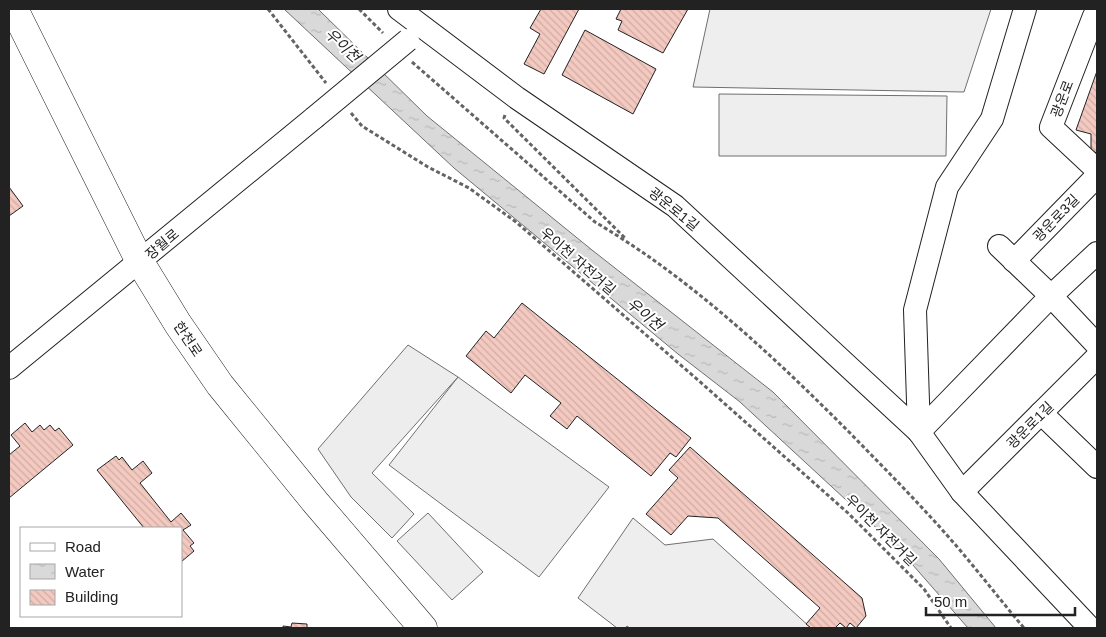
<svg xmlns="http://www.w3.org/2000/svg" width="1106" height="637" font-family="Arial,'Noto Sans KR',sans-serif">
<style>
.pitch{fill:#eee;stroke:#6f6f6f}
.parking{fill:#ededed;stroke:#6f6f6f}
.water{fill:url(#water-ripples);stroke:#6f6f6f}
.building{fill:url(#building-back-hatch);stroke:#222}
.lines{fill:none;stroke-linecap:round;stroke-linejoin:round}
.minor-casing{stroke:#222;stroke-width:24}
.major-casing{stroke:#222;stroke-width:29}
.path{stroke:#646464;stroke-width:3;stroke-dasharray:4 2.5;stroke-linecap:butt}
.minor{stroke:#fff;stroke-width:22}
.major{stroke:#fff;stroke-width:28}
.minor-bridge-casing{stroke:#222;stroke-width:24;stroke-linecap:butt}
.minor-bridge{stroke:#fff;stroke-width:22}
.labels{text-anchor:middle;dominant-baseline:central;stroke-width:4;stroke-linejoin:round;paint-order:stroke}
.street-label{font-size:14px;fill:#222;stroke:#fff}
.water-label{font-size:15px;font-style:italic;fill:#222;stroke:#fff}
</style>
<defs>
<pattern id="water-ripples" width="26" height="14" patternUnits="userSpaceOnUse" patternTransform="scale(1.25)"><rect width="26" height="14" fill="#d9d9d9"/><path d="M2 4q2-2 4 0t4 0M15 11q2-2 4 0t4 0" fill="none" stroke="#bababa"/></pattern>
<pattern id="building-back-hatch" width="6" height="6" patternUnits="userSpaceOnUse" patternTransform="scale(1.25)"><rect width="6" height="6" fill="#f3c9c0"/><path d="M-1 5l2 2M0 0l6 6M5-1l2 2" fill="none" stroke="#d0aca5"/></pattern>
</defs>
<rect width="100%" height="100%" fill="#fff"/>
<g class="pitch">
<polygon points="710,9 991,9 964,92 693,87"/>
<polygon points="719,94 947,96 946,156 719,156"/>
<polygon points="458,377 609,487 539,577 389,465"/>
<polygon points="428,513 483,572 452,600 397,541"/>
<polygon points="633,518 665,545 713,539 811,628 630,628 627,626 625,628 617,628 578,598"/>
</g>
<polygon class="parking" points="408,345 458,377 372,473 414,514 392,538 351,497 318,449"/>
<polygon class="water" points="284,9 318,9 427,116 592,250 773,392 939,559 996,628 968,628 898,548 740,402 678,354 454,168"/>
<g class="building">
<polygon points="541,9 579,9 544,74 524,64 540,34 530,28"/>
<polygon points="621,9 688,9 663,53 618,30 622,21 616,19"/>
<polygon points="585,30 656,69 633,114 562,75"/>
<polygon points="1097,71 1097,153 1091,151 1091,134 1076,130"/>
<polygon points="9,187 23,206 9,216"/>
<polygon points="522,303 691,438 676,457 670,453 651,476 577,416 567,429 550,416 561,403 525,375 511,393 466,356 486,331 494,338"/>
<polygon points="25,423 32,432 40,425 44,430 50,425 55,431 59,428 73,445 9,498 9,455 20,446 11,435"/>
<polygon points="690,447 862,598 866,616 856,628 850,623 846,628 840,623 835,628 811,628 806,624 820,608 718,518 688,516 671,535 646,514 678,478 669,470"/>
<polygon points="116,456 119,460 122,457 132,470 143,461 152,473 140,483 171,522 181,513 191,525 183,530 194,543 190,546 194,551 181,562 181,528 144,528 97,470"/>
<polygon points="292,623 307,624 307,628 283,628 283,626 291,627"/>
</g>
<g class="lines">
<defs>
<g id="minor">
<polyline points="399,9 517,98 675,206 919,432 962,492 1090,628"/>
<polyline points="1097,16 1094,16 1051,127 1097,170"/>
<polyline points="999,246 1051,296 1097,345"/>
<polyline points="1014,261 1097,176"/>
<polyline points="9,368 314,118"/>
<polyline points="1041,413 1097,467"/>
<polyline points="919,432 915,310 947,187 992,119 1025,9"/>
<polyline points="919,432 1051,296 1097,253"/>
<polyline points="962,492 1097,357"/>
</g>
<polyline id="major" points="14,9 140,262 178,324 220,385 316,503 423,628"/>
</defs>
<use href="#minor" class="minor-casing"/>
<use href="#major" class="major-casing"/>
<g class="path">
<polyline points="268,9 326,83"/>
<polyline points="359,9 383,33"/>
<path d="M412,62L595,222C690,278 771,354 848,431C886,470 924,508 959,549C981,575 1002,602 1024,628"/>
<polyline points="351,113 362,126 428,167 469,188 516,222 698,380 848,513 924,589 951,628"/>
<polyline points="505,115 504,118 625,238"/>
</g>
<use href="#minor" class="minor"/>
<use href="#major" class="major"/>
<defs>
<polyline id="minor-bridge" points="314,118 408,40"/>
</defs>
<use href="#minor-bridge" class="minor-bridge-casing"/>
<use href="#minor-bridge" class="minor-bridge"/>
</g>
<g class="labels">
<g class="street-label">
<text transform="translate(1062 99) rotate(-69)">광운로</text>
<text transform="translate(674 209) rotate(39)">광운로1길</text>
<text transform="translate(1056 218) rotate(-46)">광운로3길</text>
<text transform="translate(162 244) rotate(-40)">장월로</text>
<text transform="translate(578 261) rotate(41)">우이천 자전거길</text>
<text transform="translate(188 339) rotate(56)">한천로</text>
<text transform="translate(1030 425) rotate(-45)">광운로1길</text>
<text transform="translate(881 530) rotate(45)">우이천 자전거길</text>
</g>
<g class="water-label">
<text transform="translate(343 45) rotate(43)">우이천</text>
<text transform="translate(645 314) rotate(40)">우이천</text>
</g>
</g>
<rect width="1106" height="637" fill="none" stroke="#222222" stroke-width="20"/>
<rect x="20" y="527" width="162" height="90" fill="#ffffff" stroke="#a7a7a7"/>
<rect x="30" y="543" width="25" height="8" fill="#ffffff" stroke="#a7a7a7"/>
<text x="65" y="552" font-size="15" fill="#222222">Road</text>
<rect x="30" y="564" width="25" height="15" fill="url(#water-ripples)" stroke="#a7a7a7"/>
<text x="65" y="577" font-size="15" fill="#222222">Water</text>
<rect x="30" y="590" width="25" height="15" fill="url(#building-back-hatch)" stroke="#a7a7a7"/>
<text x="65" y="602" font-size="15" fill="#222222">Building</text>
<path d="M926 607v8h149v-8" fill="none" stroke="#222222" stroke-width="2.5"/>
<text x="934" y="607" font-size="15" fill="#222222" stroke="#ffffff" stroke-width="4" paint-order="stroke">50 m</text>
</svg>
